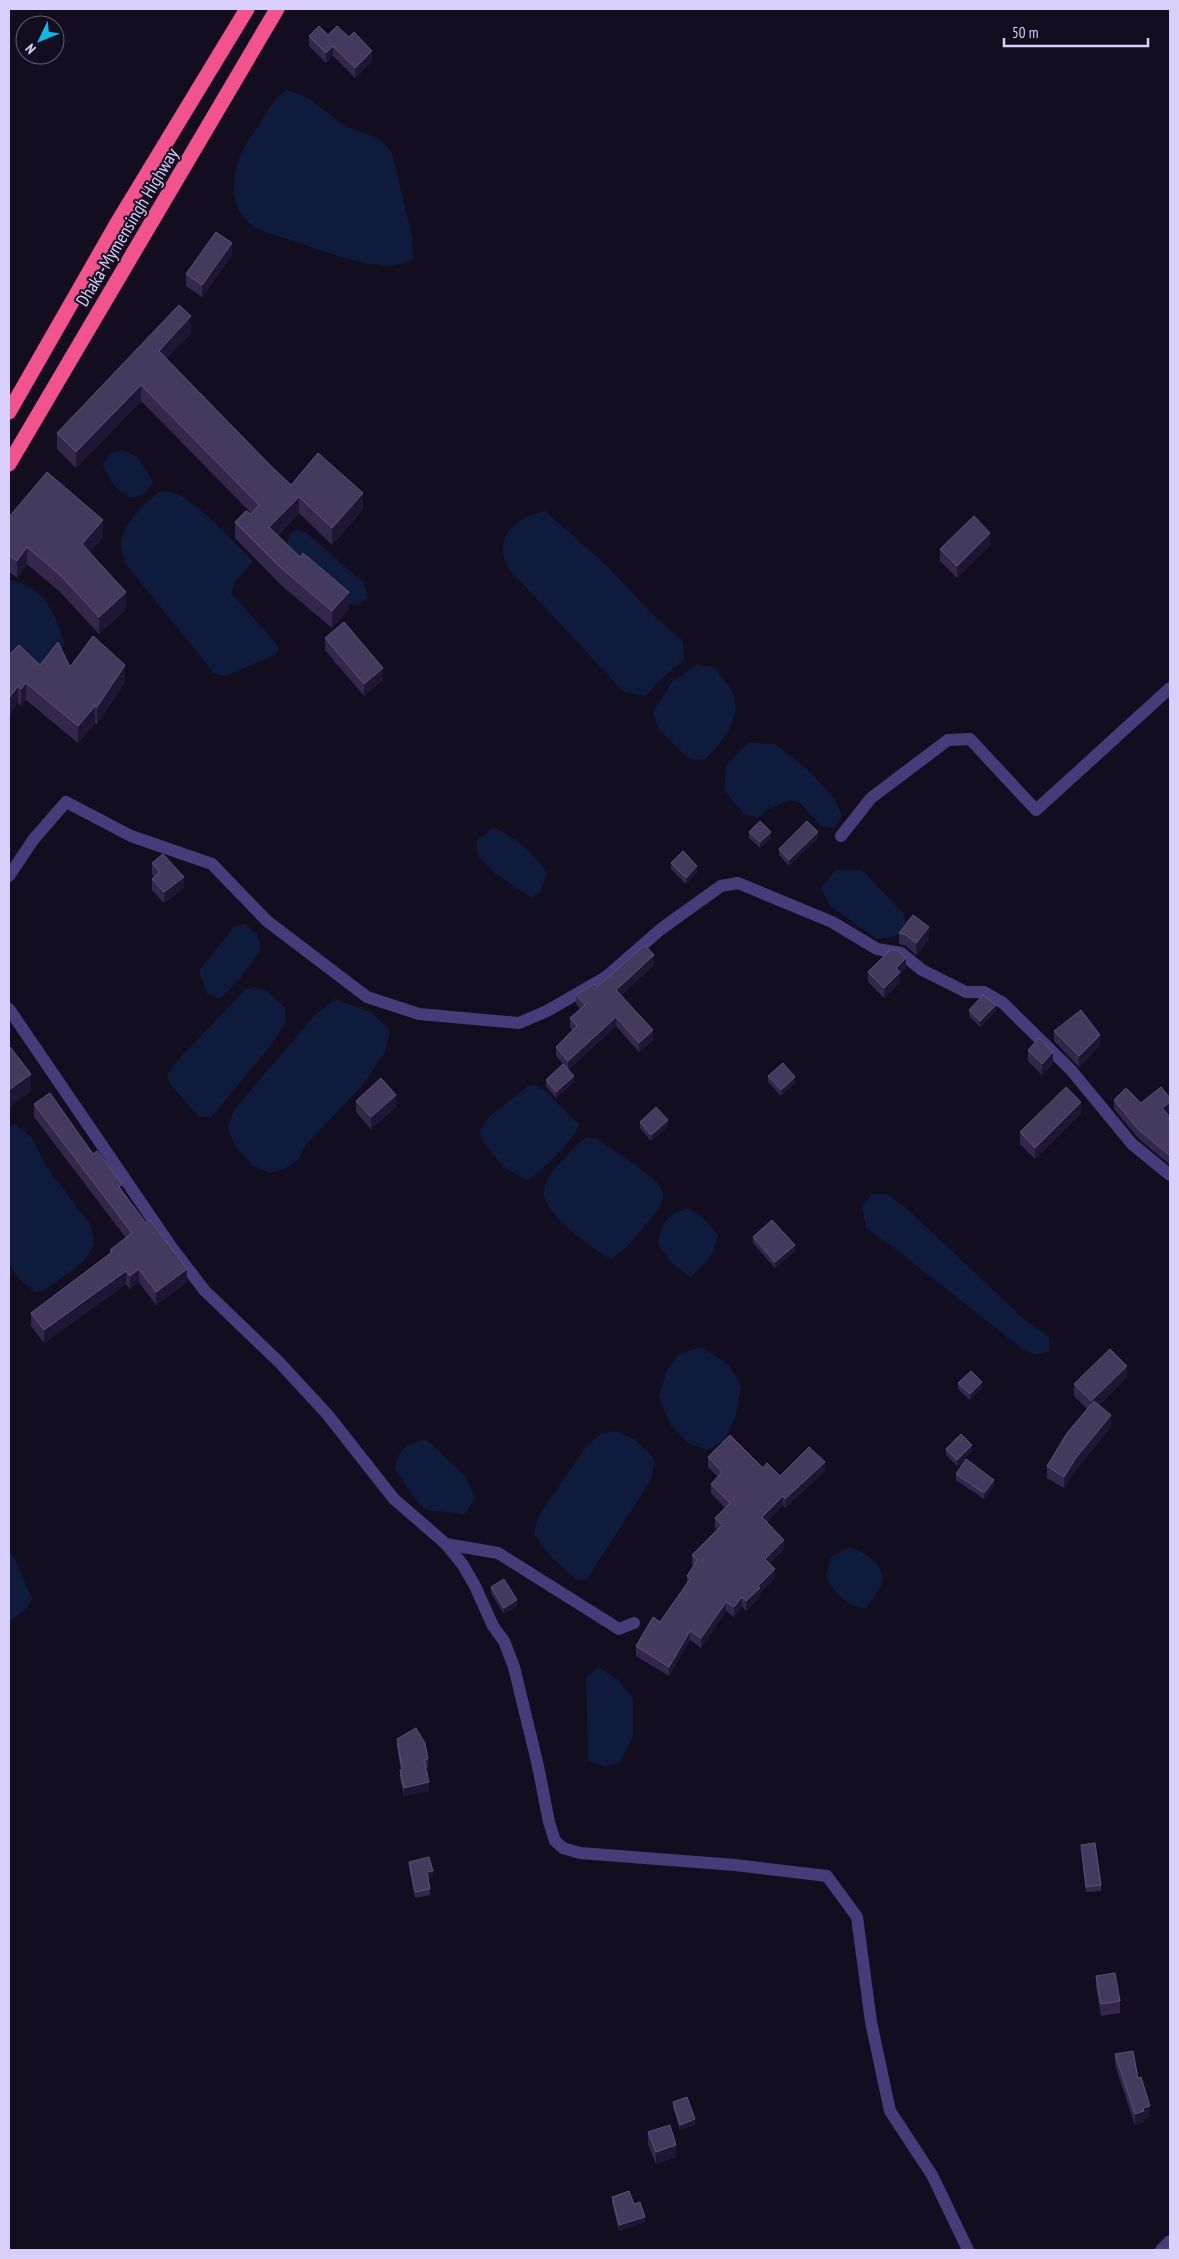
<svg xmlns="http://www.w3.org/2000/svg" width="1179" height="2259" font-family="'PT Sans Narrow',sans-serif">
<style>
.water{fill:#0e1b3d}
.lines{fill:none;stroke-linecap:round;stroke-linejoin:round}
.street{stroke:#463c7a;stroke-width:12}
.highway{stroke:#f2538d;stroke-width:15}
.wall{fill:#33284b}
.shaded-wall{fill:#1e1632}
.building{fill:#443a5e;stroke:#5c5177}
.labels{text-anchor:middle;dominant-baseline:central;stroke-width:4;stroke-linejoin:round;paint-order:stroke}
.street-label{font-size:18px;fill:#d9cffb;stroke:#130e1f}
</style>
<rect width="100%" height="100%" fill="#130e1f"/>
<g class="water">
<path d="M287,90L308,98L345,126L381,140L392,153L412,237L413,260C406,262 398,265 390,265C367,267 324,252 303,244C289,238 273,236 259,229C219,209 233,159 255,131C268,115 268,101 287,90Z"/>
<path d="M123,450L137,457L153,482C135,514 111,488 103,464L111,453Z"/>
<path d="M159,492C162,492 168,491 171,492C194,497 235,544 253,561L236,581L231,593L274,641L279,649L275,655L225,676L214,673L125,563C124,557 120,549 121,543C123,523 144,504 159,492Z"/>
<path d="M545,511L607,566L654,616L683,641L684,659L656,684L646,696L624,692L508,568C492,537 516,517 545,511Z"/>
<polygon points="296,529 307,533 364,583 368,598 357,605 346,604 287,544 290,534"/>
<path d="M12,580C47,590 55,614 65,645L43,676L9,650V584Z"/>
<path d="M696,665L714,667C720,676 731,686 734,696C742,718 719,747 704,760L688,758L659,729L653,712L672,682Z"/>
<polygon points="748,743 775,744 808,770 834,798 842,816 834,828 821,826 800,803 788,800 766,811 758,818 743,813 724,790 726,766"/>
<path d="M494,827C517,839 532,852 547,873L540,892L531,898L495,873L478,856L476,841Z"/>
<polygon points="836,870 862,870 904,914 906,926 896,936 877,939 830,906 821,888"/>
<path d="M245,924L257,934L261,948C249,968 237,984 219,999L207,993L199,971L234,927Z"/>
<polygon points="254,987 268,992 285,1008 286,1022 271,1045 218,1109 211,1117 199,1117 169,1083 167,1075 177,1061 245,990"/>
<polygon points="335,999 371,1012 390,1031 385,1052 362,1086 306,1144 298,1160 286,1168 270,1173 252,1165 234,1144 228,1127 234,1110 315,1015"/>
<path d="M535,1085L545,1090L579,1125C575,1139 540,1173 527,1180C508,1173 484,1150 479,1131L490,1116L528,1086Z"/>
<polygon points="15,1124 32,1138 46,1166 92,1227 94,1245 84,1261 48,1288 35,1292 20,1280 9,1264 9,1127"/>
<path d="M586,1138H596C609,1148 663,1179 663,1194C663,1205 653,1217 646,1224C635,1237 626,1251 611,1259C594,1250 542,1213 544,1192C545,1180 553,1171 561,1162C569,1153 576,1144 586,1138Z"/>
<polygon points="872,1194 887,1194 906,1208 1024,1319 1049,1337 1050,1351 1036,1355 1021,1348 901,1253 866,1228 862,1206"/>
<path d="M688,1208L702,1217L718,1235L713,1253L691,1278L672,1263L658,1245C662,1222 665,1216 688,1208Z"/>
<polygon points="701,1347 729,1365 741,1387 736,1414 724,1441 707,1450 688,1443 671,1425 659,1397 666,1372 679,1354"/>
<polygon points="616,1431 634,1439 655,1459 651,1480 587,1579 577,1580 550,1556 534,1534 539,1515 586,1447 601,1434"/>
<path d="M427,1440L466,1477L475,1497L465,1514L426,1510L412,1495L395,1469C399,1448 407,1442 427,1440Z"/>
<path d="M849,1547C863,1551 889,1567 881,1585C878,1593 871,1601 866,1608C847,1607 835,1593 826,1577L831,1557Z"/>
<polygon points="9,1552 14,1557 32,1599 26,1609 9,1621"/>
<polygon points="598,1667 618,1680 633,1698 633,1736 619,1763 605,1767 588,1760 586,1678"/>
</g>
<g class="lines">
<g class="street">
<polyline points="841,836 871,798 948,740 970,739 1036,810 1170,688"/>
<polyline points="9,876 33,840 66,802 131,836 212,864 267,921 367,997 419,1014 519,1023 547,1011 606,977 661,929 721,886 738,883 832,922 877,949 901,953 922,970 966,992 984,992 1003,1003 1071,1070 1132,1144 1170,1175"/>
<polyline points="9,1009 172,1248 205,1291 279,1362 327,1414 394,1499 446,1544 463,1565 475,1586 493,1626 504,1641 514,1667 538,1766 549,1822 555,1841 563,1848 580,1853 735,1865 827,1876 857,1917 871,2022 890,2111 932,2175 968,2250"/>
<polyline points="446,1544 498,1553 619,1629 634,1623"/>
<polyline points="1161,2250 1170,2241"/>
</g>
<g class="highway">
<polyline points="9,412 116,225 247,9"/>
<polyline points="9,464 277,9"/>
</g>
</g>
<g class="wall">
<polygon points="328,35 372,61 355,78 333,56 326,63 309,46 309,36"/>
<polygon points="232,255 202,297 186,286 186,274"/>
<polygon points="191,333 166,359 270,465 291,485 363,509 332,545 299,513 278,535 349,609 332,628 281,585 235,538 235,522 252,514 141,401 76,468 57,449 57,433"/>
<polygon points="9,517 103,537 89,553 126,609 99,634 60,592 27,564 17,578 9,572"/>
<polygon points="990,545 957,578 940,561 940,549"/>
<polygon points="325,638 383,680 364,696 325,650"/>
<polygon points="9,655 40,665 70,667 125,682 97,724 95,723 78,743 26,700 21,706 18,703"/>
<polygon points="749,832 771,838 760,848 749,838"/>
<polygon points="818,838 789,866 779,855 779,849"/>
<polygon points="152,863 184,888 164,903 152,890 152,879 154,877 152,874"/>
<polygon points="671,863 697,872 686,884 671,869"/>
<polygon points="899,933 929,939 916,955 906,946 899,944"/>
<polygon points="654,965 621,995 653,1040 639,1052 616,1026 568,1070 574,1082 556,1098 546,1086 546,1080 563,1064 556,1056 556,1047 572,1030 570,1027 570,1018 580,1009 576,1004 576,995 597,987"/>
<polygon points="906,968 900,974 900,982 884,998 868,982 868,972"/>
<polygon points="969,1010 996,1011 980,1027 969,1016"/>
<polygon points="1054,1031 1100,1045 1079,1067 1054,1041"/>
<polygon points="1028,1050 1053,1064 1042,1075 1028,1061"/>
<polygon points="768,1076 795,1083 781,1096 768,1082"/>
<polygon points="1114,1100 1141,1103 1167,1113 1170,1117 1170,1163 1169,1164 1138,1138 1114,1109"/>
<polygon points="356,1101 396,1107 371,1129 356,1112"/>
<polygon points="34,1104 93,1154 122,1191 187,1282 156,1305 139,1282 130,1289 126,1284 44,1343 31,1326 31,1313 110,1254 110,1250 126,1238 34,1117"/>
<polygon points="1081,1113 1035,1159 1020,1144 1020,1132"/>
<polygon points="640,1122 668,1126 651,1141 640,1128"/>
<polygon points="753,1237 795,1251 775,1268 753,1243"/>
<polygon points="1127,1377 1099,1405 1111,1427 1075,1471 1064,1488 1047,1478 1047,1466 1087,1409 1074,1396 1074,1384"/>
<polygon points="958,1383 982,1388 970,1400 958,1389"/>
<polygon points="946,1449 972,1451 957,1466 946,1455"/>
<polygon points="708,1457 763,1468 780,1476 825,1471 785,1508 783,1505 767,1522 784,1549 770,1563 775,1578 760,1593 760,1597 746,1611 742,1606 734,1617 726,1611 701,1648 690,1640 669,1676 636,1656 636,1646 660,1622 687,1584 687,1576 694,1566 692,1564 692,1555 717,1530 715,1528 715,1518 725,1508 711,1493 711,1484 718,1477 708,1467"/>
<polygon points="956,1474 994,1486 984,1499 956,1480"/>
<polygon points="491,1587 517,1606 504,1614 491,1593"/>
<polygon points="397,1739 428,1759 428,1768 426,1768 429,1791 404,1796 400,1779 400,1770 401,1770 397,1748"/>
<polygon points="1081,1845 1101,1885 1101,1891 1086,1892"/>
<polygon points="409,1862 433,1877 428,1878 430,1889 430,1895 415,1898 409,1868"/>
<polygon points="1096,1976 1120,2001 1120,2013 1101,2016 1096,1988"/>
<polygon points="1115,2054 1138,2078 1150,2117 1144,2119 1144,2122 1135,2125 1115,2065"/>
<polygon points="673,2102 695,2125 680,2130 673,2108"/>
<polygon points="648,2132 676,2157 656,2164 648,2144"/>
<polygon points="612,2197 634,2204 645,2222 619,2231 612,2203"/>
</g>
<g class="shaded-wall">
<polygon points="333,46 333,56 326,63 326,53"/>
<polygon points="372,51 372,61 355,78 355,68"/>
<polygon points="232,243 232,255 202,297 202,285"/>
<polygon points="191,316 191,333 159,367 159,351"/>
<polygon points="141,385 141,401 76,468 76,452"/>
<polygon points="363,493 363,509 332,545 332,528"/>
<polygon points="299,497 299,513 269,543 269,527"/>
<polygon points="103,520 103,537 82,562 82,544"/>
<polygon points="990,533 990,545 957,578 957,566"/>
<polygon points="27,547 27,564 17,578 17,561"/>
<polygon points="126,592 126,609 99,634 99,617"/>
<polygon points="349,592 349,609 332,628 332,611"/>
<polygon points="125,665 125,682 97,724 97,707"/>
<polygon points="383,668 383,680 364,696 364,684"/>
<polygon points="26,683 26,700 21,706 21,689"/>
<polygon points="18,686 18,703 9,716 9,698"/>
<polygon points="95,706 95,723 78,743 78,726"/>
<polygon points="771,832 771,838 760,848 760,842"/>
<polygon points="818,832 818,838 789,866 789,860"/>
<polygon points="697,866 697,872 686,884 686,878"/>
<polygon points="184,877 184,888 164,903 164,892"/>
<polygon points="929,927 929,939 916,955 916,943"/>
<polygon points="654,955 654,965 616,999 616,990"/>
<polygon points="906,958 906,968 900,974 900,982 884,998 884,988 896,968"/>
<polygon points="996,1005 996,1011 980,1027 980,1021"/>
<polygon points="616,1017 616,1026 568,1070 568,1061"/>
<polygon points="653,1030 653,1040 639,1052 639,1043"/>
<polygon points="1100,1035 1100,1045 1079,1067 1079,1056"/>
<polygon points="1053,1052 1053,1064 1042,1075 1042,1064"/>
<polygon points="31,1074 31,1091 9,1108 9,1090"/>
<polygon points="574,1076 574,1082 556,1098 556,1092"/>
<polygon points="795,1077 795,1083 781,1096 781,1090"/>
<polygon points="396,1095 396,1107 371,1129 371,1117"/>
<polygon points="1081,1102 1081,1113 1035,1159 1035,1148"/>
<polygon points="1170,1102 1170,1111 1162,1117 1162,1108"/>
<polygon points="668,1120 668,1126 651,1141 651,1135"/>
<polygon points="1170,1154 1170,1163 1169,1164 1169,1155"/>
<polygon points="122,1184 122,1197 119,1187"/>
<polygon points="795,1245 795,1251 775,1268 775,1262"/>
<polygon points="139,1269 139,1282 130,1289 130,1276"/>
<polygon points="187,1269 187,1282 156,1305 156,1292"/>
<polygon points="126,1271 126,1284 44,1343 44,1330"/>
<polygon points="1127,1366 1127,1377 1091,1413 1091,1401"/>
<polygon points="982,1382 982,1388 970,1400 970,1394"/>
<polygon points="1111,1415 1111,1427 1075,1471 1064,1488 1064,1477 1075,1459"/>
<polygon points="972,1445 972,1451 957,1466 957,1460"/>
<polygon points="825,1462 825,1471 785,1508 785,1499"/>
<polygon points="994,1480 994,1486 984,1499 984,1493"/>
<polygon points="783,1496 783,1505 762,1527 762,1517"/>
<polygon points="784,1540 784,1549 765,1568 765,1559"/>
<polygon points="775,1569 775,1578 760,1593 760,1597 746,1611 746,1601 758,1586"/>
<polygon points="742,1597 742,1606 734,1617 734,1607"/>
<polygon points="517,1600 517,1606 504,1614 504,1608"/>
<polygon points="726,1602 726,1611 701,1648 701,1638"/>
<polygon points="690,1631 690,1640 669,1676 669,1667"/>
<polygon points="429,1782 429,1791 404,1796 404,1788"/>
<polygon points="433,1871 433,1877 427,1878 427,1872"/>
<polygon points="1150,2106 1150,2117 1144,2119 1144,2122 1135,2125 1135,2114 1143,2108"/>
<polygon points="695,2119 695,2125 680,2130 680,2125"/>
<polygon points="676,2145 676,2157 656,2164 656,2152"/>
<polygon points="645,2217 645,2222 619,2231 619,2225"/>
</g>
<g class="building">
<polygon points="319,26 328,35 337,26 349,37 354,32 372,51 355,68 333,46 326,53 309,36"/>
<polygon points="216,232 232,243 202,285 186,274"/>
<polygon points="179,305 191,316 159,351 270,465 291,485 318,453 363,493 332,528 299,497 269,527 300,557 303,553 349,592 332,611 281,568 235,522 246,511 251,514 259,505 141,385 76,452 57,433"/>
<polygon points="47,472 103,520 82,544 126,592 99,617 60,575 27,547 17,561 9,555 9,517"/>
<polygon points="974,516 990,533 957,566 940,549"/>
<polygon points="344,622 383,668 364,684 325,638"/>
<polygon points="93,636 125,665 97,707 95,706 78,726 26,683 21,689 18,686 9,698 9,655 19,645 40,665 58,642 70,667"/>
<polygon points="760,821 771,832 760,842 749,832"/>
<polygon points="807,821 818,832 789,860 779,849"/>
<polygon points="683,851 697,866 686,878 671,863"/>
<polygon points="163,854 184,877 164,892 152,879 160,872 152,863"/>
<polygon points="913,915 929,927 916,943 906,935 899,933"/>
<polygon points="645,945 654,955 616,990 653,1030 639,1043 616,1017 568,1061 556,1047 577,1026 570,1018 585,1005 576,995 594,984 597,987"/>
<polygon points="891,949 898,951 906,958 896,968 900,972 884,988 868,972"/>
<polygon points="983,995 996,1005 980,1021 969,1010"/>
<polygon points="1081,1010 1100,1035 1079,1056 1054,1031"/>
<polygon points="1039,1038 1053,1052 1042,1064 1028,1050"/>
<polygon points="10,1047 31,1074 9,1090 9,1048"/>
<polygon points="783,1063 795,1077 781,1090 768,1076"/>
<polygon points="563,1064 574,1076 556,1092 546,1080"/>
<polygon points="381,1078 396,1095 371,1117 356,1101"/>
<polygon points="1066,1087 1081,1102 1035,1148 1020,1132"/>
<polygon points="1161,1087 1170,1098 1170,1102 1162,1108 1170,1117 1170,1154 1169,1155 1138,1129 1114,1100 1126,1088 1141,1103"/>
<polygon points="50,1093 93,1154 97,1151 122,1184 119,1187 146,1223 150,1220 187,1269 156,1292 139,1269 130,1276 126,1271 44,1330 31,1313 112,1252 110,1250 132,1233 34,1104"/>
<polygon points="656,1107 668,1120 651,1135 640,1122"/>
<polygon points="772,1220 795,1245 775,1262 753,1237"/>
<polygon points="1110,1349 1127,1366 1091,1401 1074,1384"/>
<polygon points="971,1371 982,1382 970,1394 958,1383"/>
<polygon points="1094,1401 1111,1415 1075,1459 1064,1477 1047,1466 1067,1433"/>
<polygon points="961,1434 972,1445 957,1460 946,1449"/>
<polygon points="730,1435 763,1468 767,1463 780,1476 809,1447 825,1462 785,1499 783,1496 762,1517 784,1540 765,1559 775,1569 758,1586 760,1588 746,1601 742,1597 734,1607 726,1602 701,1638 690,1631 669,1667 636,1646 653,1617 660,1622 690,1579 687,1576 697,1560 692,1555 722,1525 715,1518 730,1503 711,1484 722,1472 708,1457"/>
<polygon points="966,1459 994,1480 984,1493 956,1474"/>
<polygon points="504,1579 517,1600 504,1608 491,1587"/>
<polygon points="416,1728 425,1743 428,1759 424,1760 429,1782 404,1788 400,1770 402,1769 397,1739"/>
<polygon points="1095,1843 1101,1885 1086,1887 1081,1845"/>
<polygon points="429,1857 433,1871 427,1872 430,1889 415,1892 409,1862"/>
<polygon points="1115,1973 1120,2001 1101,2004 1096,1976"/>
<polygon points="1133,2051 1138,2078 1141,2077 1150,2106 1143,2108 1144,2111 1135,2114 1115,2054"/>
<polygon points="687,2097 695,2119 680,2125 673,2102"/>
<polygon points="670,2125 676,2145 656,2152 648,2132"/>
<polygon points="629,2191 634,2204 640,2202 645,2217 619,2225 612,2197"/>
</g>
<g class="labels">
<g class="street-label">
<text transform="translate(127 227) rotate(-59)">Dhaka-Mymensingh Highway</text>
</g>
</g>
<rect width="1179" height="2259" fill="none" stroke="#d9cffb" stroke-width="20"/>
<g transform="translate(40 40) rotate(227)"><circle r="24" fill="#130e1f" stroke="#625b77"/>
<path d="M0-4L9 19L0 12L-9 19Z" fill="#11b8e5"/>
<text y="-8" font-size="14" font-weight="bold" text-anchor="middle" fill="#d9cffb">N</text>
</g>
<path d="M1004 38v8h144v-8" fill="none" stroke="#d9cffb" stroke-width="2.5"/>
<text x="1012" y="38" font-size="15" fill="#d9cffb" stroke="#130e1f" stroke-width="4" paint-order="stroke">50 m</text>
</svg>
